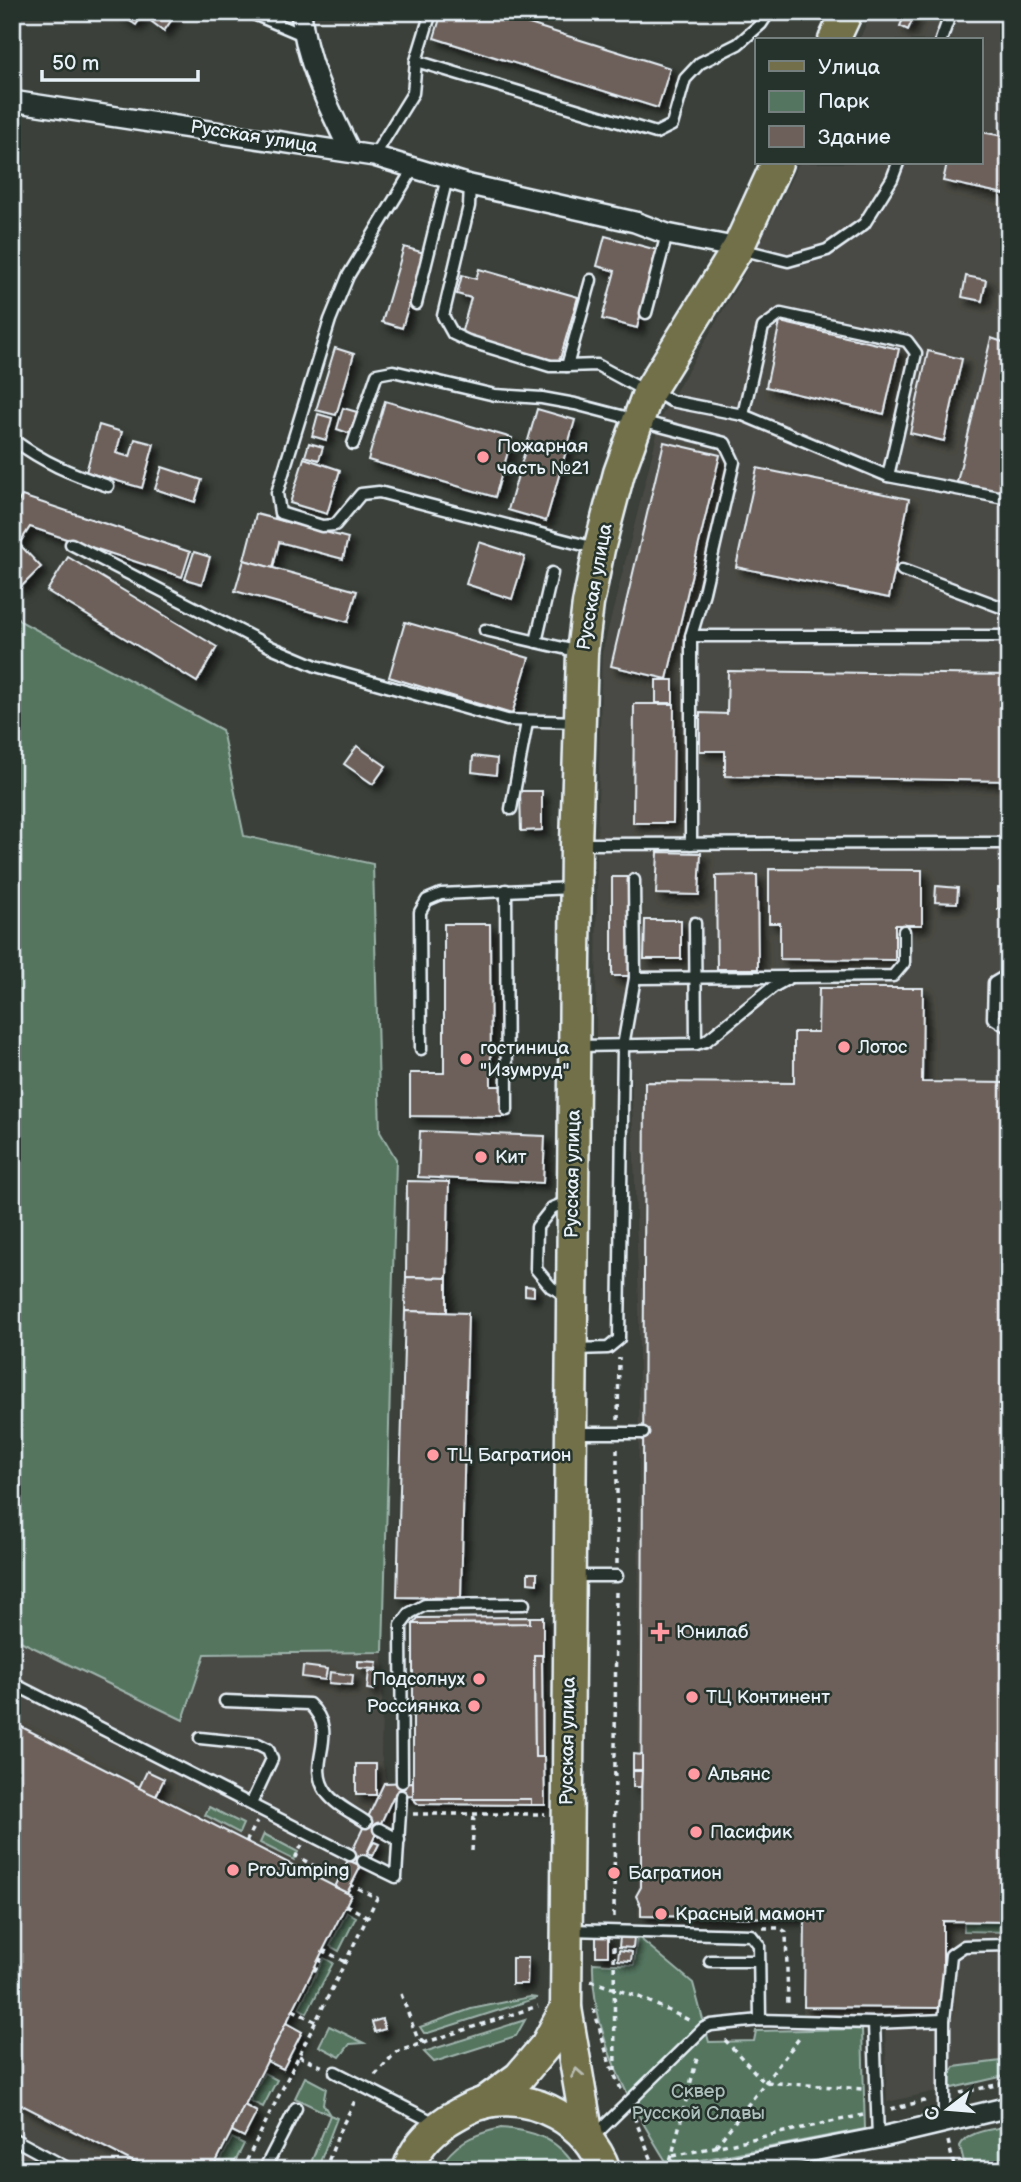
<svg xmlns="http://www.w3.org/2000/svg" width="1021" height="2182" font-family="'Balsamiq Sans',sans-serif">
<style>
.built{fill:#4a4a44}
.green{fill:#54755f;stroke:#9eb3ac;stroke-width:2}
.building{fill:#6d605a;stroke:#e8f1f8;stroke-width:2;filter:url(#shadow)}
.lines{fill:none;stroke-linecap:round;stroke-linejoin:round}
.lane-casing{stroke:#e8f1f8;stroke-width:15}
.street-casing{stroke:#e8f1f8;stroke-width:24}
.primary-casing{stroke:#e8f1f8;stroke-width:35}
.path{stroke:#e8f1f8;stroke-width:3.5;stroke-dasharray:5 5;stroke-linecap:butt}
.lane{stroke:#26332d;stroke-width:10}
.street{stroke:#26332d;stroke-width:19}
.primary{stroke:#726f4a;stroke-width:30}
.oneway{stroke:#b9bdb2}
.poi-dot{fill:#ff9aa2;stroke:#26332d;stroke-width:2.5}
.labels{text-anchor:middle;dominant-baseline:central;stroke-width:5;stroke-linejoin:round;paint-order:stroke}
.street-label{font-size:19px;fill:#e8f1f8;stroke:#26332d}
.poi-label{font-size:19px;fill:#e8f1f8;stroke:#26332d;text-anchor:start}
.park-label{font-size:19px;fill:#adbfbb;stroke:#26332d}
</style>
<defs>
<filter id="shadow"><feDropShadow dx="6" dy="6" stdDeviation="3.5" flood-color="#0009"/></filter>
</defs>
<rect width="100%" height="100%" fill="#3b403a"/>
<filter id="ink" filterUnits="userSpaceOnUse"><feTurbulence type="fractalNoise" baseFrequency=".0143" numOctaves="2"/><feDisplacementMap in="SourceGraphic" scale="14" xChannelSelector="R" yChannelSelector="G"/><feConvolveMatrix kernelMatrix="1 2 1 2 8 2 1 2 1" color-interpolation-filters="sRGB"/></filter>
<g filter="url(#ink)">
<g class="built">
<polygon points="872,12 1009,12 1009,2075 887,2102 885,2025 803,2024 804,1918 638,1917 639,1304 630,1039 596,1040 597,844 602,654 662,415 746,271 799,163 981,163 981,40 859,40"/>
<polygon points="12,1637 183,1720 205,1654 383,1652 381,1755 393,1817 346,1905 212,2170 133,2162 130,2170 12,2170"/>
</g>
<g class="green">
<polygon points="12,610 20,621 222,730 244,836 373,864 380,1132 396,1159 383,1652 205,1654 183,1720 12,1637"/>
<polygon points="209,1807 243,1824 239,1833 205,1815"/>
<polygon points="264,1834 298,1852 294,1860 260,1843"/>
<polygon points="347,1912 356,1917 339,1951 330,1946"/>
<polygon points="964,1921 1009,1922 1009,1932 964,1931"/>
<path d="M637,1936L693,1983L709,2042L754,2041L756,2031L862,2029L865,2129L669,2166C631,2106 591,2036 593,1963L634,1965Z"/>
<polygon points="324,1958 333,1963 307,2013 299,2008"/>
<polygon points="530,1997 537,1998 428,2033 424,2033 420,2027 471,2009"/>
<polygon points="525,2020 516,2036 434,2062 424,2052"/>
<polygon points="329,2026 364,2043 350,2044 340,2057 319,2046"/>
<polygon points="1009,2060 1009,2075 952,2088 950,2085 951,2072 954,2067"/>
<polygon points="264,2073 277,2080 263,2107 250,2101"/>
<polygon points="305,2077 326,2088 323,2104 330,2115 337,2118 317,2170 308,2170 330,2115 295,2098"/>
<path d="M1009,2126V2170H966L960,2146C968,2130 993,2130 1009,2126Z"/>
<path d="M501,2128C533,2130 560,2139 577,2170H437C455,2143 470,2135 501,2128Z"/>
<polygon points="232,2138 244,2144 231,2170 216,2170"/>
</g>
<g class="building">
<polygon points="116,12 145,12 136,25"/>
<polygon points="158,12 177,12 164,31 152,22"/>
<polygon points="442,12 491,12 670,68 658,108 434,38"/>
<polygon points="906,12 916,12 908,30 900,26"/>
<polygon points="981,132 1009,137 1009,195 943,181 947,163 981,163"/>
<polygon points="605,236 657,250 637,328 602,319 615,271 597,266"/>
<polygon points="404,247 424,253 402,328 382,322"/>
<polygon points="479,269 578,297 559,362 461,334 471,298 457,294 462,275 476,279"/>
<polygon points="966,276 986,280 982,301 962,297"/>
<polygon points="780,322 899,349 884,414 766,387"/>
<polygon points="991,338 1009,344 1009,471 1003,494 957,482"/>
<polygon points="335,348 354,354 336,415 316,410"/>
<polygon points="928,351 962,359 944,441 910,433"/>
<polygon points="385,401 512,438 495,497 368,460"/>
<polygon points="343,408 357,412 351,434 337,429"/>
<polygon points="537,409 575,420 546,521 508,510"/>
<polygon points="318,414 332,418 326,440 312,436"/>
<polygon points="99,425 122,432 116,453 130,457 135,439 154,444 142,488 86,472"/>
<polygon points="664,442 720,455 667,679 611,666"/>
<polygon points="309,443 323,447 319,460 305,456"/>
<polygon points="304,458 340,470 327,514 290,503"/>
<polygon points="162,467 202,480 195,502 155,489"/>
<polygon points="757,468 909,499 889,598 736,567"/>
<polygon points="22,496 190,552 182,577 30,527 19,544 41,567 20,588 12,580 12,512"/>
<polygon points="256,514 348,538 343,559 279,542 273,568 244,560"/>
<polygon points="479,542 525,557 512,599 466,584"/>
<polygon points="194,552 210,557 202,584 185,579"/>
<polygon points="68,557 217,647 197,682 47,591"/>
<polygon points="244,560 357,591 348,622 235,591"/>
<polygon points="405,622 529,658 512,714 389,677"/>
<polygon points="728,671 1009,675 1009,781 725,776 725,751 700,751 700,713 727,714"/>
<rect x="656" y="680" width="17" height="23"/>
<polygon points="634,704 674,704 673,823 633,823"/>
<polygon points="357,746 386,766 373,784 344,764"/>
<polygon points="473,756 497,759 496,775 472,772"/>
<polygon points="520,791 542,791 542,830 521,831"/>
<polygon points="658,852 701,853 699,895 656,894"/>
<polygon points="769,869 922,870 922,925 895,925 895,960 780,959 780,923 769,923"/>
<polygon points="757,875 758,969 717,969 716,876"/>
<rect x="612" y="877" width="17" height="99"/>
<polygon points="936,886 958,888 957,903 935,902"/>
<rect x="998" y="888" width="11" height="21"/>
<polygon points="645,920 681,920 681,959 644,959"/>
<polygon points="444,924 490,924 491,1086 505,1086 505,1117 410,1116 410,1073 444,1073"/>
<polygon points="819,988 923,988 922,1082 1009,1083 1009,1922 943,1921 943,2008 804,2007 805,1918 641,1916 641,1906 636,1896 641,1887 641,1855 645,1082 794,1083 794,1032 818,1032"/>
<polygon points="420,1131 545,1136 543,1183 418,1177"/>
<polygon points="407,1181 449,1182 447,1278 406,1277"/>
<polygon points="406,1277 447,1278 447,1312 405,1311"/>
<polygon points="525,1286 534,1287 534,1296 525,1295"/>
<polygon points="405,1311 468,1313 461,1598 397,1597"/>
<polygon points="528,1573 537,1573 537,1584 528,1583"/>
<polygon points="530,1617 543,1617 543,1656 534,1655 535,1757 544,1757 545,1805 531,1805 531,1799 413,1799 413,1624 530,1623"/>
<polygon points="530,1617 530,1623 413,1624 418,1618"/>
<polygon points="534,1655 542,1655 543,1757 535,1757"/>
<polygon points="358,1661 377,1662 376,1669 358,1668"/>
<polygon points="303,1666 327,1669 325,1680 302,1677"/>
<polygon points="369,1671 376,1671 374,1690 367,1689"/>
<polygon points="330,1672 353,1675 352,1685 329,1683"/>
<polygon points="12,1722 351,1895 212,2170 149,2170 12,2100"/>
<polygon points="633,1754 642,1755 642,1770 633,1770"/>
<rect x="356" y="1764" width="20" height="31"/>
<polygon points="147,1771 164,1779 156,1796 139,1788"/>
<polygon points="633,1771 642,1771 641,1787 633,1787"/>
<polygon points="413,1782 413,1796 393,1797 361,1866 348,1860 384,1783"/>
<polygon points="413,1799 531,1799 531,1805 418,1804"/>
<polygon points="374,1842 379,1844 373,1856 367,1853"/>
<polygon points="348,1860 361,1866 347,1893 335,1887"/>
<rect x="596" y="1935" width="12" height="21"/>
<polygon points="620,1937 634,1938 633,1948 619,1947"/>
<polygon points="619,1950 632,1952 631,1961 618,1960"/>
<polygon points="512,1958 528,1958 527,1984 512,1984"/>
<polygon points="382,2019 385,2029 375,2032 372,2022"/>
<polygon points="286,2023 302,2032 283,2069 267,2061"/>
<polygon points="244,2105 257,2112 244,2137 232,2131"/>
</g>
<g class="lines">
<defs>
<g id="lane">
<polyline points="249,12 303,35"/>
<polyline points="941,40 951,12"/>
<polyline points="416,61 656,133 672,125 685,79 700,63 738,44 761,24 769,12"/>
<polyline points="374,156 413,93 416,61 431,12"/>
<polyline points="413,169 348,276 330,320 277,493 280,513 322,526 335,525 361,494 379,492 595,548"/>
<polyline points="470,185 469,206 443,316 453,334 468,341 550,366 567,366"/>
<polyline points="740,249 788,261 827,250 864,224 892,179 898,163"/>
<polyline points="591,280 567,366 597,365 645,391"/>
<polyline points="416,304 447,178"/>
<polyline points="646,313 667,234"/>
<polyline points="654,391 671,401 743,415 888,476 1004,498 1009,494"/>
<polyline points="743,415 763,327 781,314 907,341 916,353 888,476"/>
<path d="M12,439C45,463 69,473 108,486"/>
<polyline points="353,444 377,374 393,371 495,395 542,398 575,404 725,443 734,462 704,592 691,636 691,844"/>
<polyline points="71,544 271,647 316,666 507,720 578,722"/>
<polyline points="902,570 1009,610"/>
<polyline points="485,630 580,652"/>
<polyline points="691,636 1009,636"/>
<polyline points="536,642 552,573"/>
<polyline points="511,809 527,722"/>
<polyline points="580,844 1009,843"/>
<polyline points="506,890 507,1110"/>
<polyline points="695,923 696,1044"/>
<polyline points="1009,974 994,983 993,1018 1009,1028"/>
<polyline points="635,978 788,977"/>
<polyline points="578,1046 696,1044 706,1041 773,987 791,977 893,976 904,963 904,931"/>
<polyline points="421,1049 420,912 427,900 441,894 572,888"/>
<polyline points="569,1297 551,1287 536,1269 537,1227 552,1208 569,1201"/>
<polyline points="575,1349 608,1348 619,1339 623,1046 635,978 634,880"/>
<polyline points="575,1433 643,1433"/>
<polyline points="573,1576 617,1576"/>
<polyline points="12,1683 350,1855"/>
<path d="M225,1701L309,1704C342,1735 305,1761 326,1792C335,1805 353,1813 366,1822"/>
<polyline points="200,1738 258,1744 268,1749 272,1759 251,1804"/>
<polyline points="402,1782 401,1625 410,1613 425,1605 524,1604"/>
<polyline points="379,1829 399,1840"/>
<polyline points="363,1861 396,1877 401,1796"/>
<polyline points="570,1930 751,1935 759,1945 760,2020"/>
<polyline points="710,1961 759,1961"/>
<polyline points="874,2023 878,2138"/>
<polyline points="335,2072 437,2124"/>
<polyline points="944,2123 944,2020 951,1955 964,1946 1009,1945"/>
<polyline points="593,2137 704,2028 711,2025 760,2020 874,2023 944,2020"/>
<polyline points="12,2138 71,2170"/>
<polyline points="264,2170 296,2108"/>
<polyline points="875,2170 876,2170"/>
</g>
<g id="street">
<path d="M301,12C305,61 329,108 350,151"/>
<polyline points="12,101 374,156 470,185 635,222 667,234 738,248"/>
<polyline points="716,2170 878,2138 1009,2107"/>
</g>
<g id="primary">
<polyline points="834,40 847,12"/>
<polyline points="482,2104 519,2077 546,2045 566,2008"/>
<polyline points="588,2137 566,2008 576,844 582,653 588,604 599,549 619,473 648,393 738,248 777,163"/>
<path d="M408,2170C414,2148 430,2132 448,2120C458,2114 471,2106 483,2103C533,2091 588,2122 605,2170"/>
</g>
</defs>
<use href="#lane" class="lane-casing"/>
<use href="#street" class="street-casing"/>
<use href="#primary" class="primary-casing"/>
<g class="path">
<polyline points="618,1420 619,1358"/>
<polyline points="617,1564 617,1449"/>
<polyline points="413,1814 545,1814"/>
<polyline points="246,1842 257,1822"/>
<polyline points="302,1845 296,1856 339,1879"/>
<polyline points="472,1851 474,1814"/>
<polyline points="346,1905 368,1917"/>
<polyline points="614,1917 616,1589"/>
<polyline points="763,1928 780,1928 786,1932 788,2005"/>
<polyline points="614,1946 615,2077"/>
<polyline points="314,1969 315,1970 325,1951 345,1962"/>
<polyline points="591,1981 639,1997 691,2021"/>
<polyline points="401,1994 417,2037 424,2043"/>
<polyline points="594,2009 610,2065 622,2091"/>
<polyline points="293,2010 316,2022"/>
<polyline points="725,2040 764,2082 863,2089"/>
<polyline points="299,2056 323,2067"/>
<polyline points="375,2075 396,2052 538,2006"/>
<polyline points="960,2093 1009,2082"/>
<polyline points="891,2109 928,2100"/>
<polyline points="634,2117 656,2170"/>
<polyline points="948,2141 955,2170"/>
<polyline points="716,2146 801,2036"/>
<polyline points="673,2156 863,2115"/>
<polyline points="242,2170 377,1898 351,1885"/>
<polyline points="325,2170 340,2130 357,2097"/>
<polyline points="668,2170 697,2058"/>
</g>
<use href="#lane" class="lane"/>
<use href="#street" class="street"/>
<use href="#primary" class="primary"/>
</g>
<defs><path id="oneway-chevron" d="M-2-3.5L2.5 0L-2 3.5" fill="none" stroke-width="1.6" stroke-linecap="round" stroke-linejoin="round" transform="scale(1.75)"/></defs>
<use class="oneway" href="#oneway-chevron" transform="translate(577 2073) rotate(-100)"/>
</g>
<g class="poi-dot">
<circle cx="483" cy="457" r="7"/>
<circle cx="844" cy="1047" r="7"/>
<circle cx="466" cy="1059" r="7"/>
<circle cx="481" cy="1157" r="7"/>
<circle cx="433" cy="1455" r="7"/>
<path d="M656.5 1621.5h7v7h7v7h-7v7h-7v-7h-7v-7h7z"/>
<circle cx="479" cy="1679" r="7"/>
<circle cx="692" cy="1697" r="7"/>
<circle cx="474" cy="1706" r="7"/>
<circle cx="694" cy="1774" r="7"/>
<circle cx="696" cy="1832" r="7"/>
<circle cx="233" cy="1870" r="7"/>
<circle cx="614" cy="1873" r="7"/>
<circle cx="661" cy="1914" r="7"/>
</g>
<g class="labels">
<g class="street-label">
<text transform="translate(254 137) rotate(9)">Русская улица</text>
<text transform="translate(595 587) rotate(-80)">Русская улица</text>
<text transform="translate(573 1174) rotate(-89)">Русская улица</text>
<text transform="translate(568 1741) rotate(-89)">Русская улица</text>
</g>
<g class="poi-label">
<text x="497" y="446">Пожарная<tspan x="497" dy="22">часть №21</tspan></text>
<text x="858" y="1047">Лотос</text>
<text x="480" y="1048">гостиница<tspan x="480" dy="22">"Изумруд"</tspan></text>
<text x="495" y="1157">Кит</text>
<text x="447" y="1455">ТЦ Багратион</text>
<text x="676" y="1632">Юнилаб</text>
<text x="465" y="1679" text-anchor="end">Подсолнух</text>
<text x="706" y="1697">ТЦ Континент</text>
<text x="460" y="1706" text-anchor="end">Россиянка</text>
<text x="708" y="1774">Альянс</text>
<text x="710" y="1832">Пасифик</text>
<text x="247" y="1870">ProJumping</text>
<text x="628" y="1873">Багратион</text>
<text x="675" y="1914">Красный мамонт</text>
</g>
<g class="park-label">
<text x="698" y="2091">Сквер<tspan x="698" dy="22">Русской Славы</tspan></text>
</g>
</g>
<rect width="1021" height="2182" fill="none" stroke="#26332d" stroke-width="42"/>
<rect x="21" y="21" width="979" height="2140" fill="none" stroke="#e8f1f8" stroke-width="2.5" filter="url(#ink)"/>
<rect x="755" y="38" width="228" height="126" fill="#26332d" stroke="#747f7e" stroke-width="2"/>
<rect x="769" y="61" width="35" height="10" fill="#726f4a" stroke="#747f7e" stroke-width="2"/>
<text x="818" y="74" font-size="21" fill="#e8f1f8">Улица</text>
<rect x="769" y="91" width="35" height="21" fill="#54755f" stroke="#747f7e" stroke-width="2"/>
<text x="818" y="108" font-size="21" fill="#e8f1f8">Парк</text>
<rect x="769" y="126" width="35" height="21" fill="#6d605a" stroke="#747f7e" stroke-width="2"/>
<text x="818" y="144" font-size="21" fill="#e8f1f8">Здание</text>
<g transform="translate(948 2109) rotate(254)" stroke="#26332d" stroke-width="5" paint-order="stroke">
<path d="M0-5L12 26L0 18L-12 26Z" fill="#e8f1f8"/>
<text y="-10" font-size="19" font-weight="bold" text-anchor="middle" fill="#e8f1f8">С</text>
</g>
<path d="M42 70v10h156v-10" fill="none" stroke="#e8f1f8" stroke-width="3.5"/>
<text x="52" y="70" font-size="21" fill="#e8f1f8" stroke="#26332d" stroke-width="5" paint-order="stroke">50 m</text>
</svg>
